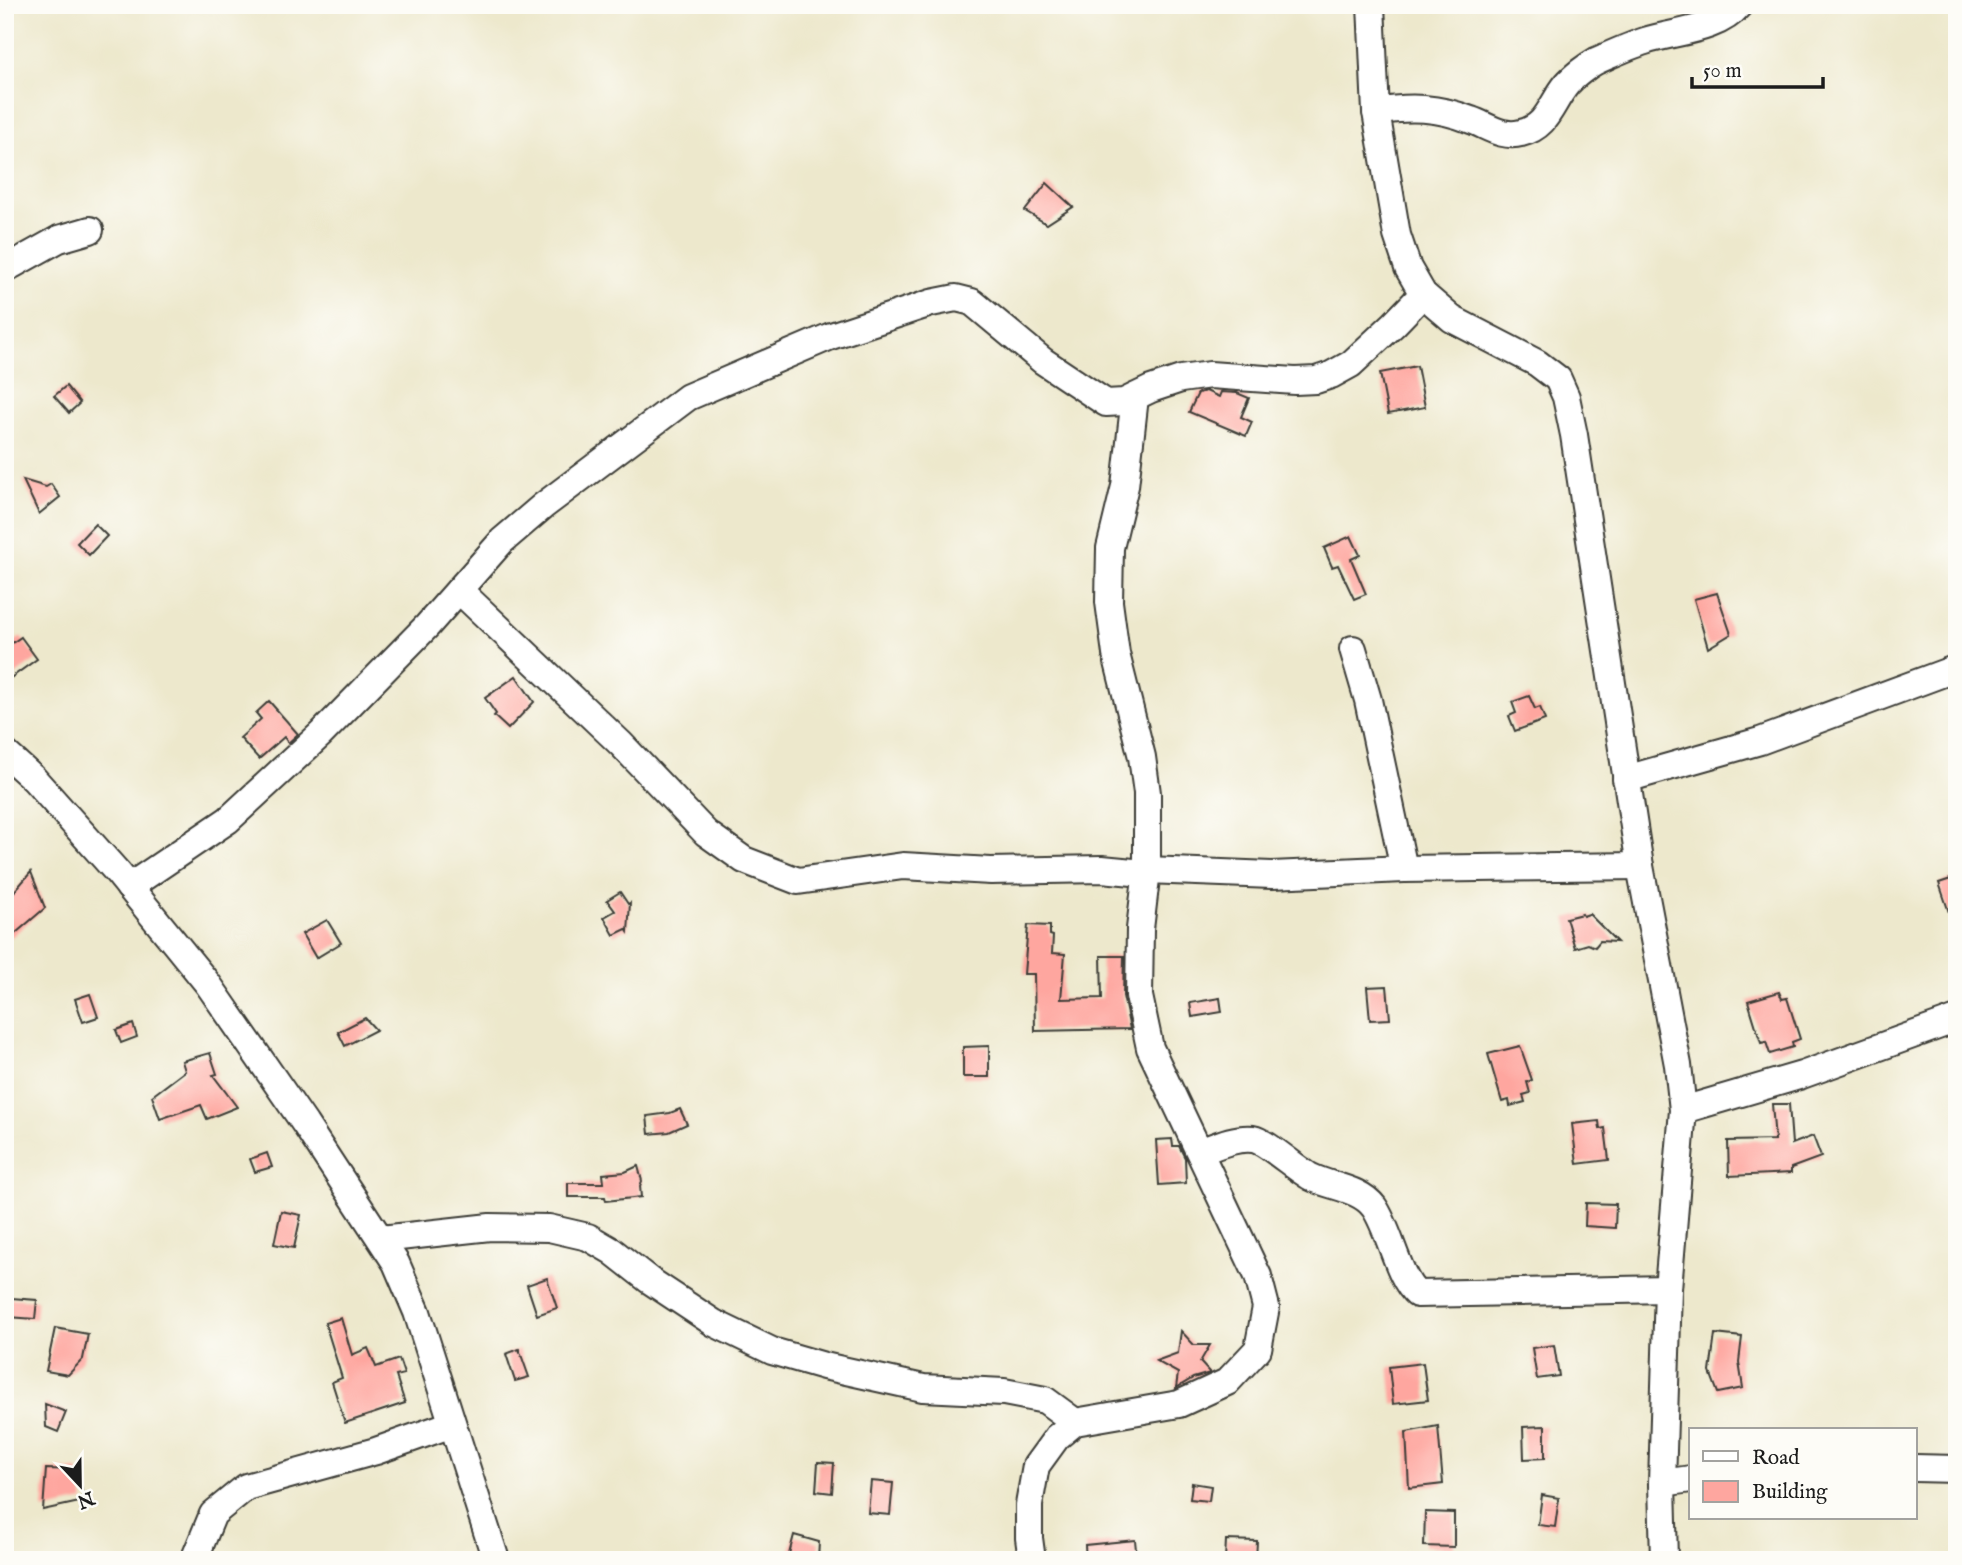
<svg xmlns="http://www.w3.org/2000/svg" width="1962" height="1565" font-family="'IM FELL English',serif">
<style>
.building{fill:#fea69f}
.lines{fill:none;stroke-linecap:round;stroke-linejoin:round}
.minor-casing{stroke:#3b3b36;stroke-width:30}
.minor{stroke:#fff;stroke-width:26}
</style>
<rect width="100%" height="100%" fill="#fdfcf7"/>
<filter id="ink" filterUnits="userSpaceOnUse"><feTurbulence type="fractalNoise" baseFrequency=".0143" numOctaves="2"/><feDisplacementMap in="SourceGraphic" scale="14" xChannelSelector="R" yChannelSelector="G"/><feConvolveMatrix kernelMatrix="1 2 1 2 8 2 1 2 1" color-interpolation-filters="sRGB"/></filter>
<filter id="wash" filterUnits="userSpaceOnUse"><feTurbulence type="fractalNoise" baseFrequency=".00686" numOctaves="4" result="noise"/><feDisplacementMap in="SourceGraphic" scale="28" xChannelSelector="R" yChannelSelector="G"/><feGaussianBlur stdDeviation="1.57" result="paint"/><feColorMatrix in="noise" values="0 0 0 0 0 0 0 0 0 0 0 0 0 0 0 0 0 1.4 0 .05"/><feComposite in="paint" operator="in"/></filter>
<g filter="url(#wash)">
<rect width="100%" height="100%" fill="#ede8cc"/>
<g id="blocks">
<g class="building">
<polygon points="1047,183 1073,207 1047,224 1025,211"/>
<polygon points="1417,366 1425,407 1388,414 1380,373"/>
<polygon points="66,386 80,403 69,413 54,396"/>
<polygon points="1206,391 1219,397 1221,392 1237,393 1249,398 1241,417 1252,422 1246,436 1189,412 1198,393"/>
<polygon points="23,480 46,487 51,484 60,497 39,514"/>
<polygon points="95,524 107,536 89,555 77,543"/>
<polygon points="1351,536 1360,555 1351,559 1366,594 1354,599 1338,565 1332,567 1324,548"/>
<polygon points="1717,593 1731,634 1708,648 1694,599"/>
<polygon points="21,637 37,659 5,682 5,648"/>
<polygon points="516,676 534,702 508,729 494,716 496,714 485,698"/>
<polygon points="1529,696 1535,709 1540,707 1545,720 1515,731 1509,716 1516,713 1512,702"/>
<polygon points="269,701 298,734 288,743 284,737 259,759 240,738 261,719 256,713"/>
<polygon points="31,872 45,908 10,938 5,926 5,902"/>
<polygon points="1957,877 1957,927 1954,927 1939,883"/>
<polygon points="620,892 628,904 630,903 628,932 626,929 614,935 604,917 615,911 607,900"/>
<polygon points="1582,914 1583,916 1589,914 1617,942 1600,941 1595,947 1588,944 1575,948 1566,918"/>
<polygon points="327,920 341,943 316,958 302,934"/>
<polygon points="1028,925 1050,926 1050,935 1053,936 1052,953 1065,954 1061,999 1102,998 1101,956 1124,956 1123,996 1130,1029 1035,1031 1034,974 1024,974"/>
<polygon points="1387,986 1390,1019 1370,1020 1367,987"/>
<polygon points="1779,992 1782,999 1787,998 1800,1039 1792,1042 1793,1047 1770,1054 1766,1042 1761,1043 1748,1001"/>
<polygon points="90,994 98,1017 83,1022 75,999"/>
<polygon points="1220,998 1222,1012 1192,1017 1190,1003"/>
<polygon points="365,1018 376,1030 345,1046 338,1032"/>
<polygon points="133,1024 137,1037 121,1043 116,1030"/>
<polygon points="989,1046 989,1077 963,1077 963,1047"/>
<polygon points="1520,1046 1532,1080 1527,1082 1530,1093 1523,1095 1525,1102 1510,1106 1509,1100 1502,1102 1488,1054"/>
<polygon points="210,1053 217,1074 213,1075 237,1107 207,1119 201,1105 160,1119 152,1096 185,1071 182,1061"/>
<polygon points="1772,1104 1789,1104 1792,1144 1813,1136 1821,1157 1791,1168 1791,1173 1729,1176 1728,1141 1775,1140"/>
<polygon points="680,1109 687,1124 669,1132 649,1134 647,1116 670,1113"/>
<polygon points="1599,1121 1600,1129 1605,1128 1609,1160 1577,1164 1572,1124"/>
<polygon points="1172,1139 1173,1146 1179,1146 1185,1158 1186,1183 1159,1185 1156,1140"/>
<polygon points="267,1153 272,1167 255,1172 250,1159"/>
<polygon points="638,1166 642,1181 640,1186 641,1197 606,1201 605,1197 568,1197 568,1183 604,1183 603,1174 625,1172"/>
<polygon points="1586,1203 1616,1204 1615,1228 1585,1226"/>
<polygon points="281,1211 301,1215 294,1248 274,1244"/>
<polygon points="547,1278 557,1308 537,1315 527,1285"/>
<polygon points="11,1298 37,1300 35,1319 9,1317"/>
<polygon points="341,1318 352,1355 368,1348 376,1367 399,1359 404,1374 396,1376 405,1403 345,1423 332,1382 342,1378 325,1323"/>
<polygon points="55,1328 88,1334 83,1359 68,1375 46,1371"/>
<polygon points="1181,1331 1194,1345 1210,1345 1200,1362 1210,1373 1193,1378 1176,1388 1178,1373 1156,1361 1178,1353"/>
<polygon points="1715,1334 1742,1337 1739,1362 1743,1388 1718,1393 1710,1372"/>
<polygon points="1554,1345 1559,1376 1537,1379 1532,1348"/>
<polygon points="519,1349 529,1377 515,1381 506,1354"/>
<polygon points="1423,1363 1428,1400 1393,1404 1389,1367"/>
<polygon points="45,1404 66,1412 58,1432 46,1427"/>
<polygon points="1438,1426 1443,1484 1409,1488 1406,1432"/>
<polygon points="1545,1426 1545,1458 1524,1459 1523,1427"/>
<polygon points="818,1462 834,1463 832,1493 816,1491"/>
<polygon points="46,1469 78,1470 84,1501 43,1510"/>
<polygon points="871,1481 893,1483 890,1515 868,1513"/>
<polygon points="1192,1483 1211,1486 1209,1501 1190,1499"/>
<polygon points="1542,1495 1559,1498 1555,1527 1538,1525"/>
<polygon points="1425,1512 1454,1513 1454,1547 1424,1546"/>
<polygon points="794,1535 819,1542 818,1560 803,1560 803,1558 789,1554"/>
<polygon points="1135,1540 1137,1560 1086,1560 1085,1545"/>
<polygon points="1226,1540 1257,1541 1256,1560 1225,1560"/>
</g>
</g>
</g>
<g filter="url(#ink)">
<use href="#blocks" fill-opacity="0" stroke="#3b3b36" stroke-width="2"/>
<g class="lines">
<defs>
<g id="minor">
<polyline points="1371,5 1376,112 1397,235 1408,268 1423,294 1452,319 1537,363 1558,379 1566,397 1574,435 1640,866 1678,1065 1683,1110 1668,1289 1662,1483 1664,1560"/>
<path d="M1376,112C1410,106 1438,107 1471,120C1488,126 1502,138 1521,133C1548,127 1551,103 1567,84C1574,76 1587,66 1596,61C1612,54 1629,46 1645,41C1675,31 1717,31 1739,5"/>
<polyline points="5,269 59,239 90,230"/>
<polyline points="459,590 621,744 706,833 744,860 798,881 903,866 991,871 1102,869 1133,872 1147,870 1272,875 1404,869 1640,866"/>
<polyline points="1353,649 1368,700 1404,869"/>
<polyline points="5,753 34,779 118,873 208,984 305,1124 396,1263 417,1312 496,1560"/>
<polyline points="1626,779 1760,741 1957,668"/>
<polyline points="129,887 228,820 321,734 427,626 502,541 543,506 688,397 831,336 931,303 956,298 972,302 1043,361 1106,403 1124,402 1151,389 1181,379 1210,375 1295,381 1316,380 1331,375 1351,364 1394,324 1423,294"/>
<polyline points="1683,1110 1802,1075 1957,1019"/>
<path d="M1200,1152C1216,1146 1235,1137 1253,1139C1266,1141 1296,1169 1311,1177C1331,1187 1360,1188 1374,1207C1390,1230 1398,1278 1417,1294L1668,1289"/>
<polyline points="381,1239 490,1227 549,1228 588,1237 612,1251 649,1280 714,1323 772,1351 824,1366 923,1388 1004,1392 1045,1400 1075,1422"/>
<polyline points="1915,1468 1957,1469"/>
<polyline points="1662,1483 1691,1479"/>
<polyline points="194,1560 213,1514 246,1487 376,1451 452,1424"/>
<polyline points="1032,1560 1029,1538 1029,1505 1036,1466 1057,1437 1075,1422 1179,1404 1227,1382 1258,1349 1266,1307 1258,1276 1150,1048 1139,996 1140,929 1147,870 1147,793 1142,757 1116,654 1109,602 1110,548 1125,486 1135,397"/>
</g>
</defs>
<use href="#minor" class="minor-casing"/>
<use href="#minor" class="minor"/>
</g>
</g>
<rect width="1962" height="1565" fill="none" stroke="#fdfcf7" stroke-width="28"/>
<rect x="1689" y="1428" width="228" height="91" fill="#fdfcf7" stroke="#a3a29f" stroke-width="2"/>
<rect x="1703" y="1451" width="35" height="10" fill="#ffffff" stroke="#a3a29f" stroke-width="2"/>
<text x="1752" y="1464" font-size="21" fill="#1c1c1c">Road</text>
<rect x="1703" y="1481" width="35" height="21" fill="#fea69f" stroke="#a3a29f" stroke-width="2"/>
<text x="1752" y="1498" font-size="21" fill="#1c1c1c">Building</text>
<g transform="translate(80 1485) rotate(158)" stroke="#fdfcf7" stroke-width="5" paint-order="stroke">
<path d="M0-5L12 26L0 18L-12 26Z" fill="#1c1c1c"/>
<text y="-10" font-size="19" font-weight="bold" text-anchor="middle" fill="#1c1c1c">N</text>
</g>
<path d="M1692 77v10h131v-10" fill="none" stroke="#1c1c1c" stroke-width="3.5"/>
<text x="1703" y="77" font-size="21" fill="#1c1c1c" stroke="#fdfcf7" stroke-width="5" paint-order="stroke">50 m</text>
</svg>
